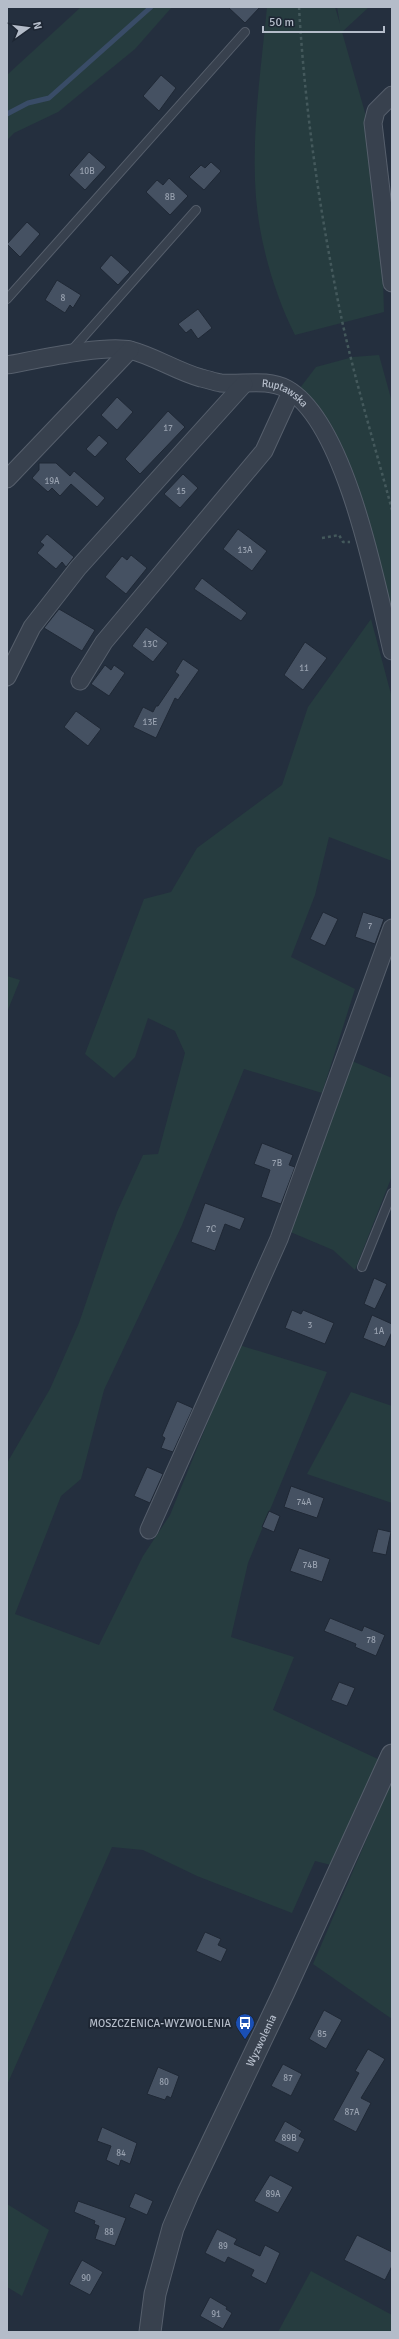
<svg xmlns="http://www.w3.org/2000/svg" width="399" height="2339" font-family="Signika,sans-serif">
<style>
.green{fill:#263c3f}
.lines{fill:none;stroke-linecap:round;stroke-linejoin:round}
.stream{stroke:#394c67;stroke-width:5}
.building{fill:#455162;stroke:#1f2835}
.service-casing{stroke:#565f6c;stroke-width:10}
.minor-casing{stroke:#565f6c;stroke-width:19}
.tertiary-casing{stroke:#565f6c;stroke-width:23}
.path{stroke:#44595c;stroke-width:2.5;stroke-dasharray:3 3;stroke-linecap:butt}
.service{stroke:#38414e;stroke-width:8}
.minor{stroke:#38414e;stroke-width:17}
.tertiary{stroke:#38414e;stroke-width:21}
.labels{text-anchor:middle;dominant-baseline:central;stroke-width:4;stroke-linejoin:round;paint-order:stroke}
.number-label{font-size:9px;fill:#98a1af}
.street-label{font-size:11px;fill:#b4bcc9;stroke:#1d2633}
.poi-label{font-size:11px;fill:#b4bcc9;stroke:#1d2633;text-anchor:end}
</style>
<rect width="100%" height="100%" fill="#242f3e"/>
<g class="green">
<polygon points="81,7 172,7 135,49 58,112 14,133 7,140 7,75"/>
<path d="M267,7H335L340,24L337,7H369L342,32L368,123L382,247L384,312L295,335C274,293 260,244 256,198C251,135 261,70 267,7Z"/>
<path d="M379,355L392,402V623L339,445C329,422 318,405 300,388L316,367L353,357Z"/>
<polygon points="371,619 392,698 392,861 329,837 315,895 291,957 355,989 322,1093 244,1069 182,1225 104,1390 81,1479 61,1496 15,1614 99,1645 143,1556 170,1515 239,1345 327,1372 248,1563 231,1637 294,1657 273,1710 380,1760 331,1865 315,1861 292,1913 197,1876 143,1850 112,1847 7,2085 7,1463 50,1389 79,1323 117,1212 143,1155 158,1154 185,1053 175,1031 148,1018 135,1057 114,1078 85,1054 144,899 171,892 197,848 282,785 308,707"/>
<polygon points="7,976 20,980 7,1012"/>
<polygon points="352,1061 392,1078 392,1176 355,1270 333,1250 288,1231"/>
<polygon points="351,1392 392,1406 392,1503 307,1474"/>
<polygon points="392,1780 392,2019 313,1964"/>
<polygon points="7,2204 49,2230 22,2296 7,2287"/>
<polygon points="311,2271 392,2315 392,2332 278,2332"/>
</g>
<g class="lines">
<polyline class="stream" points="7,114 28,103 49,98 151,7"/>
</g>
<g class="building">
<polygon points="228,7 260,7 245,23"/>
<polygon points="161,75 176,88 159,111 143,96"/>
<polygon points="89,152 106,167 85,190 69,175"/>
<polygon points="211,162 221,171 204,190 189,177 201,165 205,168"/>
<polygon points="169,178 188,196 170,215 146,192 157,180 163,185"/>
<polygon points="27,222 40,234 20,257 7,244"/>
<polygon points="111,255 130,272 118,285 100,268"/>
<polygon points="57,280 81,295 73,308 70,305 65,313 45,300"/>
<polygon points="198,309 212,328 198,339 191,329 186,333 178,324"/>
<polygon points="117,397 133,412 117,430 101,415"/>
<polygon points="168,411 185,427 140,474 125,459"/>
<polygon points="99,435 108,443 95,457 86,449"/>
<polygon points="39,463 56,463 70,476 74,471 105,498 97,507 71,484 60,496 52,488 48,492 32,478 39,470"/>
<polygon points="183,474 198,488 180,508 164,494"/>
<polygon points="238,529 267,551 252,571 223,549"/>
<polygon points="47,534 74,557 66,567 62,562 56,569 37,553 44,545 40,542"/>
<polygon points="131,555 147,568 126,594 105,577 122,556 127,560"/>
<polygon points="202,578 247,613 241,621 194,589"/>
<polygon points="59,609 95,630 82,651 44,628"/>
<polygon points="146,627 168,643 153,662 132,646"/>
<polygon points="305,642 327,658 303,690 284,675"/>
<polygon points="183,659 199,670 178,700 175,698 156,738 133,727 143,707 153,712 156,706 158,706 179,675 175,672"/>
<polygon points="105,665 111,670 114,665 125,673 109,696 91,684"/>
<polygon points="76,711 101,729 88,746 64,727"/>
<polygon points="323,912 338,919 325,946 310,939"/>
<polygon points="363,912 384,919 375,944 355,937"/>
<polygon points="262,1143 293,1155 289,1165 295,1167 281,1204 261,1197 270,1170 254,1164"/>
<polygon points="205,1203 245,1218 240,1230 225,1224 215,1251 191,1242"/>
<polygon points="374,1278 387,1284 375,1309 364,1304"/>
<polygon points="292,1310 301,1314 303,1310 334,1323 325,1344 285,1328"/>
<polygon points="372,1315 392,1324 392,1332 385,1347 363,1338"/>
<polygon points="177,1401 193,1408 173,1452 161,1448 165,1438 162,1436"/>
<polygon points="147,1467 163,1474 150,1503 134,1496"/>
<polygon points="291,1486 324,1498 317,1518 284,1507"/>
<polygon points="269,1511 280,1516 274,1532 262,1527"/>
<polygon points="378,1529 391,1532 386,1555 372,1552"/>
<polygon points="299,1548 330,1559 322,1582 290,1571"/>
<polygon points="330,1618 362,1631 364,1626 385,1635 376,1656 355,1647 356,1644 324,1631"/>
<polygon points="339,1682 355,1688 347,1706 331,1700"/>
<polygon points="205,1932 221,1939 218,1945 227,1949 221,1962 196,1951"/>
<polygon points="324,2010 342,2020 326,2049 309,2039"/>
<polygon points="368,2049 385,2059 361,2098 371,2103 356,2132 333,2120 359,2073 355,2071"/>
<polygon points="283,2064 302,2074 291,2096 271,2086"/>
<polygon points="158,2067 179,2076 171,2098 167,2096 165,2100 147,2094"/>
<polygon points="285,2121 302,2131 299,2136 305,2139 298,2153 274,2141"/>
<polygon points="102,2127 137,2143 130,2164 121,2160 119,2166 106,2160 111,2146 97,2141"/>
<polygon points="270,2175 293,2187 278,2213 254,2201"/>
<polygon points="135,2193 153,2201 147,2215 129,2207"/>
<polygon points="78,2201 126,2218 115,2246 95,2239 99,2226 94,2224 95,2221 74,2212"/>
<polygon points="217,2229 237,2239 234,2244 260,2256 265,2245 280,2253 266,2284 251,2276 254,2270 228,2257 225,2263 205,2253"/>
<polygon points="357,2235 392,2252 392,2266 385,2280 344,2260"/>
<polygon points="82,2260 103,2272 90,2295 69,2284"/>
<polygon points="210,2297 227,2307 226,2309 232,2313 223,2329 200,2316"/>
</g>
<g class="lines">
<defs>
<g id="service">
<polyline points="7,299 245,32"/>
<polyline points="71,351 196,210"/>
<polyline points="362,1267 392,1193"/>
</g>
<g id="minor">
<polyline points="392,95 376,111 373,123 392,283"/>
<path id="s1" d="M7,365C35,360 105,344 130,350C154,356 176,371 201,378C207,379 214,382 221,383C242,385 267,378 287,389C346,422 377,587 392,651"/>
<polyline points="7,479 130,350"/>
<polyline points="7,677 32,627 78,568 244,384"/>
<polyline points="80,681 104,642 264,451 291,392"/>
<polyline points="149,1530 279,1239 392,928"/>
</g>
<g id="tertiary">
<path id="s2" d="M150,2332L155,2294L173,2228L188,2193L284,1992L392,1755"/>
</g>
</defs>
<use href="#service" class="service-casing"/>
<use href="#minor" class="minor-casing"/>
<use href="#tertiary" class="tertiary-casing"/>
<g class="path">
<path d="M299,7C305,111 320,214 341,316C355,381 375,446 392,510"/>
<polyline points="322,538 339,535 343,542 350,542"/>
</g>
<use href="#service" class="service"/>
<use href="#minor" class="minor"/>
<use href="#tertiary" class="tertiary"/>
</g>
<defs>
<symbol id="bus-pin" viewBox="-11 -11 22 30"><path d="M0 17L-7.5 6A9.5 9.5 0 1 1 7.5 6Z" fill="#1a4fb4" stroke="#1d2633"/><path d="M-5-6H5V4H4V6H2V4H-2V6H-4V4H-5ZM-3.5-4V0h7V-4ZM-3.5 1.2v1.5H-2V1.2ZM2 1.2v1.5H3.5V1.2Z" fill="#fff"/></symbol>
</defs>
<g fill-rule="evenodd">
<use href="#bus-pin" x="234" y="2012" width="22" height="30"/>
</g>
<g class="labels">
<g class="number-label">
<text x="87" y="171">10B</text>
<text x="170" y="197">8B</text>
<text x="63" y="298">8</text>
<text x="168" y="428">17</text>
<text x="52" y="481">19A</text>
<text x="181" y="491">15</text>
<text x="245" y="550">13A</text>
<text x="150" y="644">13C</text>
<text x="304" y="668">11</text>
<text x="150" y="722">13E</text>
<text x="370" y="926">7</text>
<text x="277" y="1163">7B</text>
<text x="211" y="1229">7C</text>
<text x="310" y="1325">3</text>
<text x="379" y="1331">1A</text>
<text x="304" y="1502">74A</text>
<text x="310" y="1565">74B</text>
<text x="371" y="1640">78</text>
<text x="322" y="2034">85</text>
<text x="288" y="2078">87</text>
<text x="164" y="2082">80</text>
<text x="352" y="2112">87A</text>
<text x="289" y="2138">89B</text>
<text x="121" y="2153">84</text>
<text x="273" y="2194">89A</text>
<text x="109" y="2232">88</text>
<text x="223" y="2246">89</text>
<text x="86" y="2278">90</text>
<text x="216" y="2314">91</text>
</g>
<g class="street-label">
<text stroke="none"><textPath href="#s1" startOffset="288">Ruptawska</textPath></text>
<text stroke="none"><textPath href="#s2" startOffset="314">Wyzwolenia</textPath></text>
</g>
<g class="poi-label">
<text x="231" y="2023">MOSZCZENICA-WYZWOLENIA</text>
</g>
</g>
<rect width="399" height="2339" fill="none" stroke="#b4bcc9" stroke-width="16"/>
<g transform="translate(28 28) rotate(76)" stroke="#1d2633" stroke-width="3" paint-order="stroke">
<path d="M0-3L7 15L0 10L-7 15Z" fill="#b4bcc9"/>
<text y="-6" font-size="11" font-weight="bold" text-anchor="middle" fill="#b4bcc9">N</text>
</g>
<path d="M263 26v6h121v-6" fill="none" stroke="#b4bcc9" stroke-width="2"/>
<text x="269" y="26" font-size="12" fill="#b4bcc9" stroke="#1d2633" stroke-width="3" paint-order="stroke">50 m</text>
</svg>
